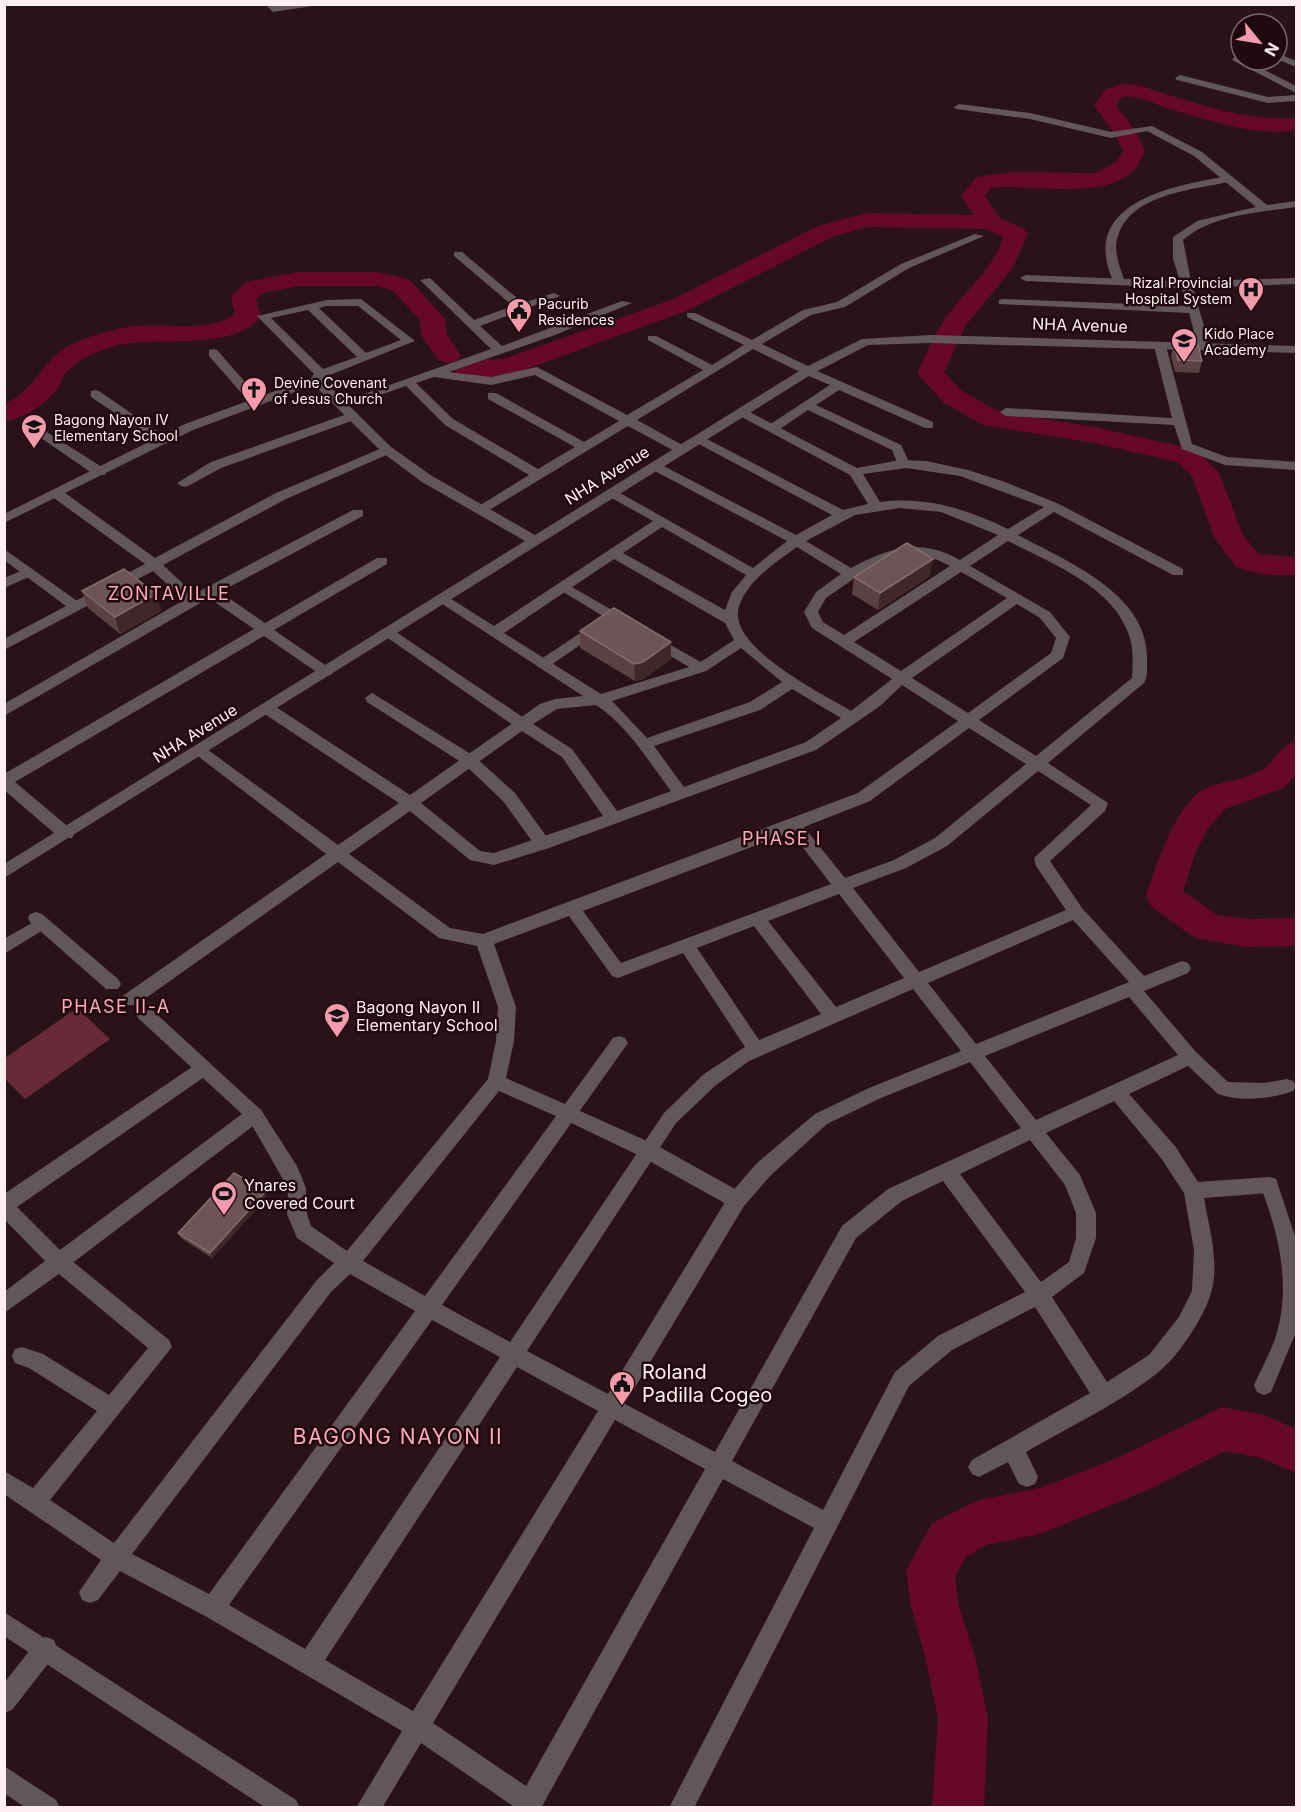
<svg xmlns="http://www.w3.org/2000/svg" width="1301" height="1812" font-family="Inter,sans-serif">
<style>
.green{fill:#682939}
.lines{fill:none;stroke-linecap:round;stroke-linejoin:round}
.river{fill:#65082a;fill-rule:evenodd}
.pedestrian{fill:#635658;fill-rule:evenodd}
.minor{fill:#635658;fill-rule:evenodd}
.tertiary{fill:#635658;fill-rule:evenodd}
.wall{fill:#5a4146}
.shaded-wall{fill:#40272c}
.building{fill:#6c5458;stroke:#836c70;stroke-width:1.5}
.labels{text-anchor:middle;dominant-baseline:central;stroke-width:5;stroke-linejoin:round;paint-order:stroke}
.far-poi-label{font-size:14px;fill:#fef0f2;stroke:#200a0f;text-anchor:start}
.street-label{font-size:16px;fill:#fef0f2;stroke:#200a0f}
.poi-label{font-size:16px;fill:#fef0f2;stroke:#200a0f;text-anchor:start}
.neighbourhood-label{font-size:18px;letter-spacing:1.5px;fill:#fca9b8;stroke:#200a0f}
.near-poi-label{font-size:20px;fill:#fef0f2;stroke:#200a0f;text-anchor:start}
.near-neighbourhood-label{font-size:21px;letter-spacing:1.5px;fill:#fca9b8;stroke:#200a0f}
</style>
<rect width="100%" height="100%" fill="#2a1318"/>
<polygon class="green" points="77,1008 110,1039 25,1099 5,1079 5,1058"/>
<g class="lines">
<g class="river">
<path d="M1122,84C1140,83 1155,91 1172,96C1211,108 1256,122 1296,118V130C1256,137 1209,120 1170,109C1156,105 1134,92 1121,98L1116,105L1136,132L1145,151C1142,158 1139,166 1133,171C1102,201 1032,183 991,188L985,196L999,217L1024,229L1028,234L1012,269L966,325L944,372L962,391L1000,412L1094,427L1197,450L1219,473L1243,535L1258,554L1296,557V575H1268L1237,568L1214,537L1192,476L1177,462L1094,443L983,425L944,403L917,373C927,352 936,330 950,312C969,287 994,268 1003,237L987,229L868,227L834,236L689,310L521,371L485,378L457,374L453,368L457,362C473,358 490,361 506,358L671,300L818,226L867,213L974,215L961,196L976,177L1013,172L1097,173L1117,161L1123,151L1114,133L1094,105L1106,89Z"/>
<path d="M298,272H377L409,279L445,319L447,335L461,355L457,361L448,363L439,361L421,335L420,320L392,290L377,286H298L263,293L256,299L261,316C236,352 155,336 115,346C97,351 80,358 67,372C62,376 61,383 58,388C44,406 26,417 4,422V404C40,389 40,355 81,340C97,334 118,328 135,326C167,323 208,333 235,314L231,297L246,282Z"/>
<path d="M1296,741V774L1284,788L1225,809L1206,831L1195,854L1183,891L1217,915L1246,919L1296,918V946L1246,947L1195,938L1151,906L1146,896C1156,866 1174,809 1201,791C1217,781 1241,781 1258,772C1274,765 1276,747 1296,741Z"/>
<polygon points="1222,1407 1264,1415 1296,1429 1296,1473 1261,1458 1225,1451 1150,1489 1040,1534 986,1545 966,1557 955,1575 959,1606 975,1657 988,1718 984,1808 932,1808 938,1718 925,1657 911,1606 906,1571 932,1523 978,1500 1040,1488 1119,1457"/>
</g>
<g class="pedestrian">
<path d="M1228,176L1232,177V181C1192,191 1121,193 1116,247C1116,259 1122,272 1125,283L1115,285C1075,203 1171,186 1228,176Z"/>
<polygon points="808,367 933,422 933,428 925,428 839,390 816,405 901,445 910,464 909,467 899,467 892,450 808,410 777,431 769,431 769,425 830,385 804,374 802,371"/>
<polygon points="4,549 80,603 80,609 70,609 4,560"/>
<polygon points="565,583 631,621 633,624 631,627 621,627 560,590 560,584"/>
<polygon points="597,622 604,627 602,630 548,667 538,667 536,664 538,661"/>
<polygon points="390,628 527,720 529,724 527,728 517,728 385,636 383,633"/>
<polygon points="653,635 706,665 708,668 706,671 696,671 648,643 646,640"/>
<polygon points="372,693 474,756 515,793 549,840 551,844 549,848 537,848 503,801 464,764 367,702 365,698"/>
<polygon points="36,912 42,914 118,979 121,984 118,989 106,989 30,922 28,918 30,914"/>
<polygon points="145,1007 151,1009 261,1110 264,1115 261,1120 66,1268 59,1271 52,1268 49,1262 52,1256 242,1114 139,1019 136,1014 139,1009"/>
<polygon points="569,1106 656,1145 744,1194 746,1200 744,1206 737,1208 730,1206 642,1157 563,1119 560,1114 563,1109"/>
<path d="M1269,1177L1276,1179L1296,1239V1332L1271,1392L1264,1395L1257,1392L1254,1385C1261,1370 1269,1355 1275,1339C1292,1287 1279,1234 1260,1185L1262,1179Z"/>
<polygon points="46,1637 54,1640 57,1648 54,1656 12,1710 4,1713 4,1683 38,1640"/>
</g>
<g class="minor">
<polygon points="265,4 326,4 273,12"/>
<polygon points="1277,53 1296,61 1296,67 1277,59"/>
<polygon points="1237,56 1296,86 1296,93 1234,61 1232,59"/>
<polygon points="1180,75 1268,97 1296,95 1296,101 1268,103 1177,80 1175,78"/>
<path d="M959,104L1030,113L1111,132L1152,126L1202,152L1267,205L1296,201V207C1258,213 1214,214 1183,240L1191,281L1296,278V284L1193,288L1210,347L1204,351L1198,347L1189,313L999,304V300L1003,299L1187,306L1182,288L1026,281L1020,278L1026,275L1180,281L1173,259V237L1197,221L1256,207L1194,156L1147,131L1111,138L1030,119L956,109L954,107Z"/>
<path d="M975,234L984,236L909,268L845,307L811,315L762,344L812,368V374H804L753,349L637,420L686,447V453H678L628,426L486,512L481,513L474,509L529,475L445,425L406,386L346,407H338L336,404L491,349L420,280L430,278L474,320L513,306L454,256V252H462L523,303L554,293L560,296L480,326L502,346L622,301L632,303L555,335L449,372L491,377L537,367L627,415L703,370L648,340V336H656L712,365L744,345L687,317V313H695L752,340L803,310L837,302L901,264ZM535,375L619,421L584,442L496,393H488V399L575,447L538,469L453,419L416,383L434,377L491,385Z"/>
<path d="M361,299L415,341L325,377L316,384L310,380L314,374L257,316L327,300ZM327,306H358L401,340L366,353L319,308ZM308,310L357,357L323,369L271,318Z"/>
<polygon points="1160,342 1166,346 1192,444 1227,457 1296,462 1296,470 1225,465 1182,449 1174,425 1006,416 1000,412 1006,408 1172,418 1154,346"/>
<polygon points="213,349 217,350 260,399 260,405 252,405 209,356 209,350"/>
<polygon points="95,390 99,391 170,440 168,443 160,443 91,397 91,391"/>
<path d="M742,408L857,468L900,460L926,461L968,470L1005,482L1059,504L1183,569V575H1173L1054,512L1018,535C1066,561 1150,594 1147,661C1147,668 1148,677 1144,683L1048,763L1108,803L1105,811L1050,861L1082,908L1144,976L1182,961L1188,963L1191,968L1188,973L1144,991L1196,1052L1228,1082L1264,1083L1287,1079L1293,1081L1296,1086L1293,1091C1272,1099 1239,1102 1218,1094L1188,1066L1129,1094L1175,1146L1198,1182L1269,1177L1276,1179L1278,1185L1276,1191L1269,1193L1204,1198C1209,1228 1220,1263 1211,1293C1205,1315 1179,1355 1162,1369C1126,1400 1067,1428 1026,1452L1038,1477L1035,1484L1027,1487L1019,1484L1008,1462L979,1477L972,1474L968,1467L972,1460L1090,1393L1035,1307L952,1350L909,1386L694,1808H669L814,1528L723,1479L541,1808H516L421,1743L382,1808H356L402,1731L205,1616L120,1571L98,1600L90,1603L82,1600L79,1592L101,1560L4,1494V1471L33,1488L97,1411L29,1368L15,1363L12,1356L15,1349L22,1347L43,1354L109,1395L148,1348L59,1274L4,1313V1292L45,1261L4,1219V1194L198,1063L204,1061L210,1063L213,1068L210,1073L17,1207L66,1256L169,1340L172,1347L50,1500L114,1543L317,1280L334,1263L297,1238L287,1214L288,1188L249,1120L246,1115L249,1110L255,1107L261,1110L297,1166L306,1188L307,1214L311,1226L347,1251L488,1079L496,1041L498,1007L477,946L439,938L338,862L136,1005H124L121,1000L124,995L326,854L191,751L194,747H204L338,845L399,803L263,713L261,709L263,705H273L410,795L540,704L555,699L583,696L436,600L438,597H448L494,626L653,521L608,496V490L613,489L753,568L787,541L651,469V463L656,462L796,535L832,515L695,442L693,439L699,435L843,510L868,504L850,475L738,415V409ZM906,468L960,476L1044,507L1008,529C967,509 926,496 880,502L863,474ZM900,508L941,512L998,535L960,560C918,537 890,548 851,568L806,541L855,515ZM662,527L746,575L732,592L725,610L623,553ZM1008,541C1048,562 1107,584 1126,628C1134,644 1133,661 1132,678L1036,756L979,720L1063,658L1070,637L1050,612L970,566ZM797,547L841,574L816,592L804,612L812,628L892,679L851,711C823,694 726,647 739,606C748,580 776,562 797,547ZM920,556L938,560L950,566L844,635L823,622L818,612L826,598L856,577L895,557ZM614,559L725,623L734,640L696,665L601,694L504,633ZM961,572L1007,598L901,671L854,642ZM1017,604L1040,618L1056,638L1051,653L968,713L912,678ZM741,648L782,682L750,702L647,738L612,701L706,671ZM902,685L958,721L858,793L483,934L450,928L349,854L410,811L470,860L494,865L549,848L816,750L880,706ZM792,689L841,718L806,742L684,787L654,746L760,710ZM596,705C627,725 649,762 671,791L617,811L572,749L533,724L557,709ZM969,728L1026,764L935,838L894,860L845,878L804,827L870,801ZM522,731L562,757L603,816L494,853L480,851L421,803ZM1038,771L1091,805L1034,858L1036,866L1066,910L919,972L853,888L906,868L947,846ZM791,832L831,884L621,963L583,911ZM839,894L904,978L836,1007L768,921ZM569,916L612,976L618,978L683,953L745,1047L704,1074L664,1113L510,1342L442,1305L628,1043L625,1038L619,1036L613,1038L565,1104L506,1078L514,1041L516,1007L494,944ZM1073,920L1129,982L976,1044L928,983ZM754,926L821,1014L759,1040L697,948ZM913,989L961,1051L869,1088L815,1114L757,1163L730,1194L608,1394L527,1351L676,1123L716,1085L749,1061ZM1129,997L1178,1055L1036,1120L985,1056ZM970,1062L1021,1128L888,1189L842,1226L715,1452L625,1404L744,1206L771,1175L827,1124L881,1098ZM499,1091L556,1116L425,1296L363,1261ZM1114,1101L1161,1158L1184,1193L1194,1250L1192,1291L1179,1317L1149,1355L1107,1382L1052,1297L1084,1273L1096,1238V1213L1080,1175L1046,1133ZM1030,1140L1065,1185L1076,1213V1238L1069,1262L1041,1282L960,1174ZM943,1181L1025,1292L938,1336L895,1372L823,1510L732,1461L856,1238L902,1201ZM350,1274L415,1311L209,1594L132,1554L331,1292ZM432,1320L500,1357L305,1649L229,1605ZM517,1367L598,1411L413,1711L325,1660ZM615,1420L705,1469L526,1786L433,1723Z"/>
<polygon points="353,412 357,413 357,419 221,468 188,486 183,487 177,483 211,462"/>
<polygon points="42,429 105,469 105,475 95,475 38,436 36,433"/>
<polygon points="387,446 391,447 391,453 286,499 163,565 194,594 353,510 363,510 363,516 220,592 265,623 377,558 387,558 387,564 274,630 331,669 333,672 331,675 321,675 264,636 15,782 72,830 74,834 72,838 60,838 4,790 4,774 254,629 209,598 4,716 4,704 184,600 153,571 4,650 4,639 145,564 51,496 51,490 61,490 155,558 276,493"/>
<polygon points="28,568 35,572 33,575 4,588 4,578"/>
<polygon points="42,917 48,919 50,923 48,927 4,954 4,939"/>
<polygon points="4,1766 56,1800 60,1808 26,1808 4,1793"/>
</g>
<g class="tertiary">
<polygon points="931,335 1296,346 1296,353 931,343 868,345 812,374 4,878 4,864 525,541 422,482 383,453 314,385 193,430 4,523 4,514 185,424 316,376 320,377 391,447 432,476 535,535 804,368 862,339"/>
<polygon points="4,1612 296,1800 300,1808 266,1808 4,1636"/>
</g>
</g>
<g class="wall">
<polygon points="1174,344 1202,361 1199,373 1175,372 1171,356"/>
<polygon points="930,576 878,610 852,594 854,577"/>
<polygon points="82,591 156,594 161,611 120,634 88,608"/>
<polygon points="580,631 671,659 643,679 635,681 580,648"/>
<polygon points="267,1197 212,1258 181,1238 178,1233"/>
</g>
<g class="shaded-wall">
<polygon points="933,559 930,576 878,610 880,593"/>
<polygon points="156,594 161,611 120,634 115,617"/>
<polygon points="671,642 671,659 643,679 635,681 634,664"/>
<polygon points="266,1191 267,1197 212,1258 210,1253"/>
</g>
<g class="building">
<polygon points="1174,344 1198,345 1202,361 1178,360"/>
<polygon points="907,543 933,559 880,593 854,577"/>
<polygon points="124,569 156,594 115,617 82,591"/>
<polygon points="614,608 671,642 643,662 634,664 580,631"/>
<polygon points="234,1173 266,1191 210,1253 178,1233"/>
</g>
<defs>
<symbol id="hospital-pin" viewBox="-11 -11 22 30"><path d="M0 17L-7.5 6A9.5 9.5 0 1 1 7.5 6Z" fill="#f39aab" stroke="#200a0f"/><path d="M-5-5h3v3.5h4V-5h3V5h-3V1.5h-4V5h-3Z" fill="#111"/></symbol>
<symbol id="civic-pin" viewBox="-11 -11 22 30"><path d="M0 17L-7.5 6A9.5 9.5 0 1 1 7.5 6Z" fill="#f39aab" stroke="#200a0f"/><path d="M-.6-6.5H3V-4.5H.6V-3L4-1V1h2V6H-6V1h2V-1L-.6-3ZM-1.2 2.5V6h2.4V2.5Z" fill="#111"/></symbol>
<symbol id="school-pin" viewBox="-11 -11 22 30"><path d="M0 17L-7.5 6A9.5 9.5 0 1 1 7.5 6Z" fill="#f39aab" stroke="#200a0f"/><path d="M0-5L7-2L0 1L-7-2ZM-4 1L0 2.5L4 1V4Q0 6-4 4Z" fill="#111"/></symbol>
<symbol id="church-pin" viewBox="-11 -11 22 30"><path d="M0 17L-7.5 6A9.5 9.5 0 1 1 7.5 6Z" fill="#f39aab" stroke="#200a0f"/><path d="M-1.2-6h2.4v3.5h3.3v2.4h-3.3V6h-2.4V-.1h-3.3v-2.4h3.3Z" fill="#111"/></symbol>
<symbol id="stadium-pin" viewBox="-11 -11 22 30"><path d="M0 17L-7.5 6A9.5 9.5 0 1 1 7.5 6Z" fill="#f39aab" stroke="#200a0f"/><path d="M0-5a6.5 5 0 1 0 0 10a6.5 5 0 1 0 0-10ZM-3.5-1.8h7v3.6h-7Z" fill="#111"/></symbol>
</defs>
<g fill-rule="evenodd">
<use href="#hospital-pin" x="1236" y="275" width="30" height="40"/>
<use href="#civic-pin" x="504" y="296" width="30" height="40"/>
<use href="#school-pin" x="1169" y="326" width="30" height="40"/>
<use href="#church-pin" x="239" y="375" width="30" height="40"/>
<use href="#school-pin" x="19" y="412" width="30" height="40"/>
<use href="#school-pin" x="322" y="1001" width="30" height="40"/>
<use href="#stadium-pin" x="209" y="1179" width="30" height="40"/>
<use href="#civic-pin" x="607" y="1369" width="30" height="40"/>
</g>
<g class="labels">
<g class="far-poi-label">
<text x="1232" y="282" text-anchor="end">Rizal Provincial<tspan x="1232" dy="16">Hospital System</tspan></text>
<text x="538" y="303">Pacurib<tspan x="538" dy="16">Residences</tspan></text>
<text x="1204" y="333">Kido Place<tspan x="1204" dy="16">Academy</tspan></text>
<text x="274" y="382">Devine Covenant<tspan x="274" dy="16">of Jesus Church</tspan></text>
<text x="54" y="419">Bagong Nayon IV<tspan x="54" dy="16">Elementary School</tspan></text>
</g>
<g class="street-label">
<text transform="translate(1080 325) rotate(2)">NHA Avenue</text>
<text transform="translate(607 475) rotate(-32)">NHA Avenue</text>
<text transform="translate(195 733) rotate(-32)">NHA Avenue</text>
</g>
<g class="poi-label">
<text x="356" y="1007">Bagong Nayon II<tspan x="356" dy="18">Elementary School</tspan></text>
<text x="244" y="1185">Ynares<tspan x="244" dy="18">Covered Court</tspan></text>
</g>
<g class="neighbourhood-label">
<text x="169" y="593">ZONTAVILLE</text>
<text x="782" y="838">PHASE I</text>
<text x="116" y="1006">PHASE II-A</text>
</g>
<g class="near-poi-label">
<text x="642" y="1372">Roland<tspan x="642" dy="23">Padilla Cogeo</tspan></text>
</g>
<g class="near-neighbourhood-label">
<text x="398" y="1436">BAGONG NAYON II</text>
</g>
</g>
<rect width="1301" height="1812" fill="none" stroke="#fef0f2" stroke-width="12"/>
<g transform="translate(1259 42) rotate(120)"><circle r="28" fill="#200a0f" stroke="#79666a" stroke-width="1.5"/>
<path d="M0-4.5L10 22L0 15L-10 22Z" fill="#f39aab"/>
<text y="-9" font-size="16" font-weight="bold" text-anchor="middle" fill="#fef0f2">N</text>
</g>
</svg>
